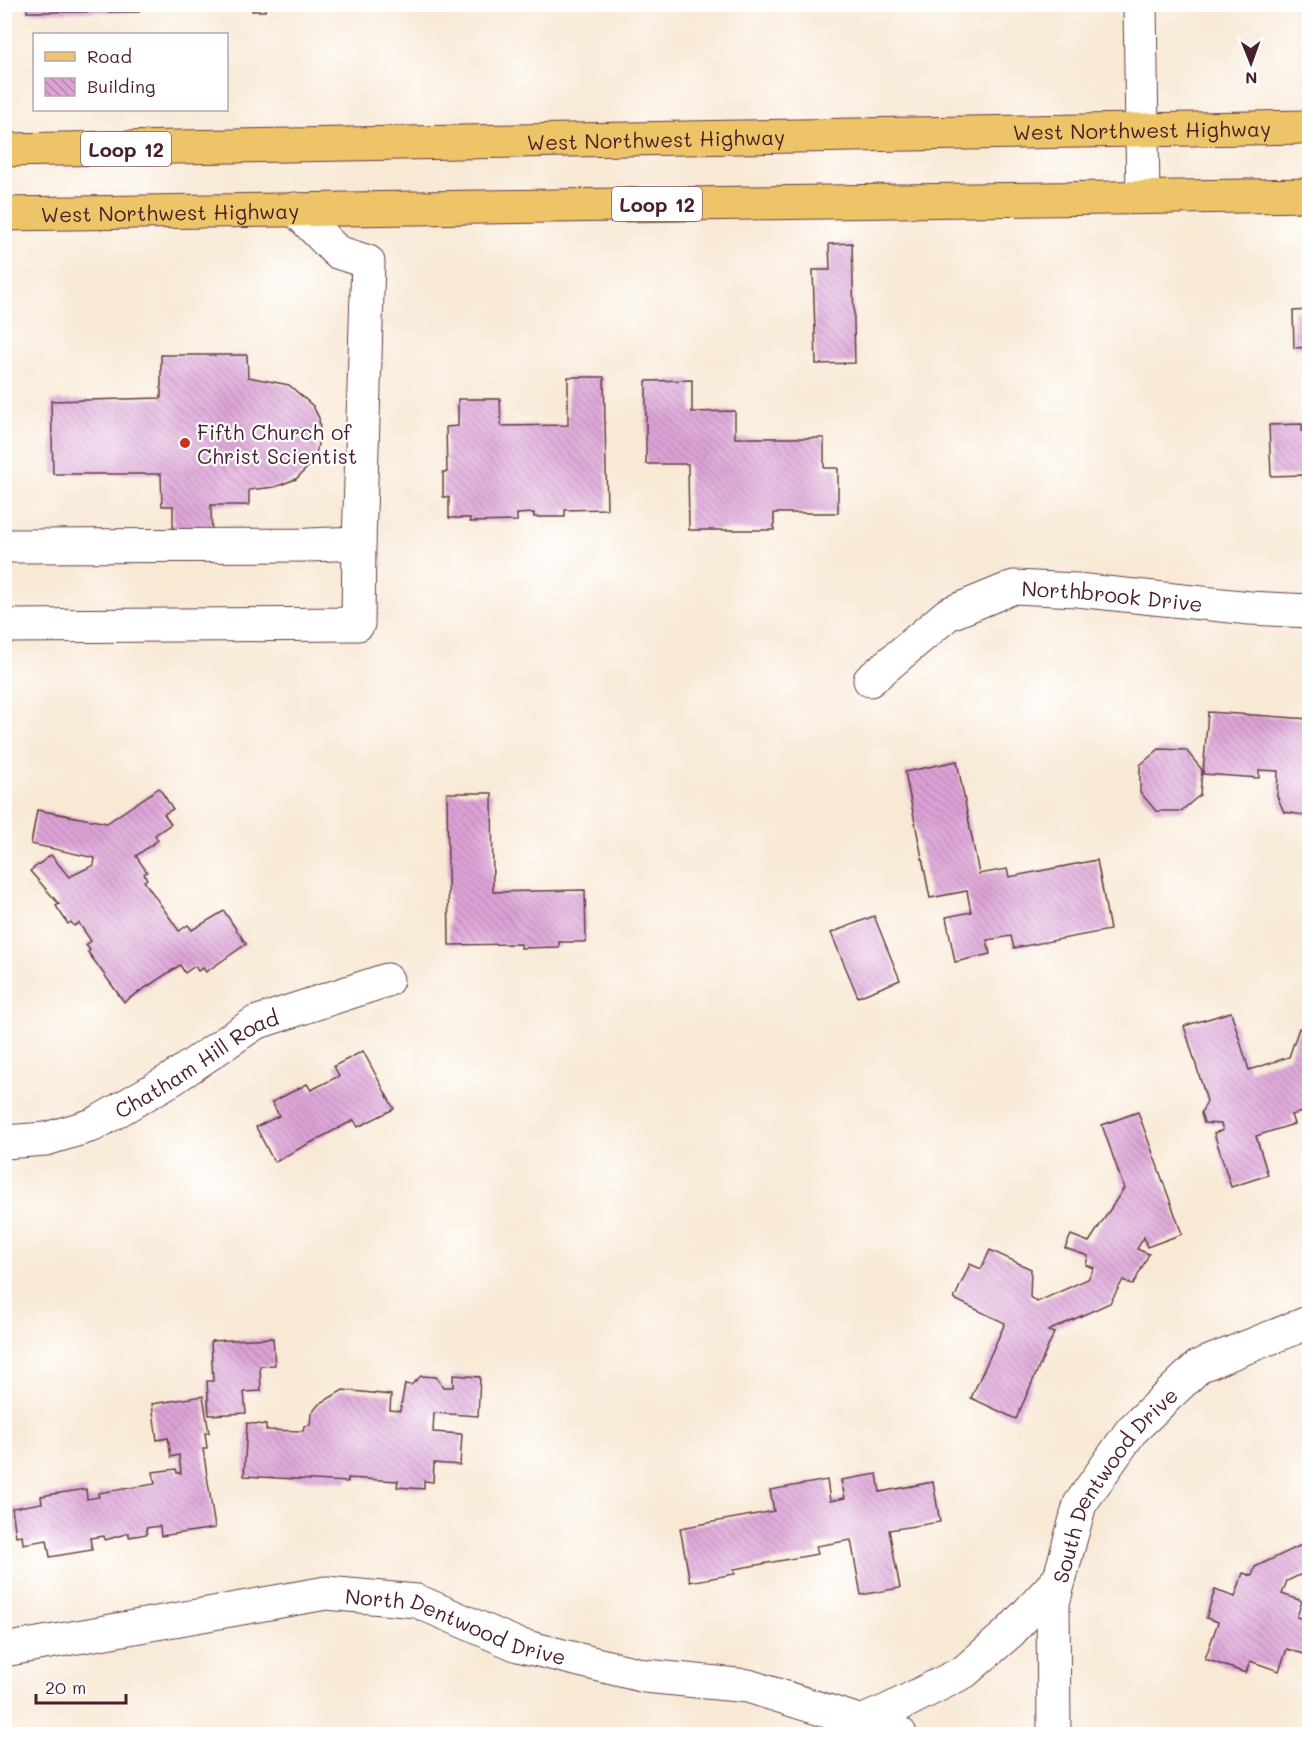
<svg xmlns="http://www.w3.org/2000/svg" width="1314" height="1739" font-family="Mali,sans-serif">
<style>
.building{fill:url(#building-back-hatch)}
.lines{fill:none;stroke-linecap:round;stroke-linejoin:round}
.minor-casing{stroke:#643d44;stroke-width:35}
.major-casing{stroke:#643d44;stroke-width:35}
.minor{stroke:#fff;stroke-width:33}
.major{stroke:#eec469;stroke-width:33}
.poi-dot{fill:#c8321e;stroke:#fff;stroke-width:2}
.labels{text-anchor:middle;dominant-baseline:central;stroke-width:4.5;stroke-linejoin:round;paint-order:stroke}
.shield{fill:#fff;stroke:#80626b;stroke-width:1.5}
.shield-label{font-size:20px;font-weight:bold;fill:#4a1f2b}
.street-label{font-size:21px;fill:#4a1f2b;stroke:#fff}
.poi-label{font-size:21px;fill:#4a1f2b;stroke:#fff;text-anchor:start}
</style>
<defs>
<pattern id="building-back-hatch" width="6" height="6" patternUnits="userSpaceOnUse" patternTransform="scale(1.5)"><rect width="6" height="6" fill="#dda3d7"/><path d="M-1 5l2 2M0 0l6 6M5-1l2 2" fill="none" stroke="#b584af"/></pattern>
</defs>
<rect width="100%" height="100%" fill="#fff"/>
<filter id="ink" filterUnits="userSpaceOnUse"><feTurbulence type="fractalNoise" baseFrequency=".0167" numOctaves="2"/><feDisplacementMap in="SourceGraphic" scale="12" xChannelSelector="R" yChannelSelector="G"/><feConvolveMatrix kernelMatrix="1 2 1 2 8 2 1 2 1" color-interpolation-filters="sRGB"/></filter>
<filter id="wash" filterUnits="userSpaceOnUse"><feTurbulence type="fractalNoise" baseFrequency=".008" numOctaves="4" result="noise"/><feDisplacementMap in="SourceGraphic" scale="24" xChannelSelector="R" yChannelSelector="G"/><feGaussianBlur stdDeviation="1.35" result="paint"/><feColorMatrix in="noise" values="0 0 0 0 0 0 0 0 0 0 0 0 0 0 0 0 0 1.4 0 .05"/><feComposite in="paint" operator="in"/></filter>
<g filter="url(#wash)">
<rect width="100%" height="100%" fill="#f8e9d5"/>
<g id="blocks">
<g class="building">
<polygon points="27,4 138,4 139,12 27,12"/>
<rect x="252" y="5" width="13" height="6"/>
<polygon points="852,243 855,363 816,364 813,270 830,270 829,244"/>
<polygon points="1310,310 1310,347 1294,348 1293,311"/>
<polygon points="161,355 247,355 248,377 289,385 313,406 319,418 320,431 316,455 311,464 296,479 275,487 249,490 249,505 211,505 212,539 173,539 173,506 162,506 161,474 53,474 51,401 161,398"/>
<polygon points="568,377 604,377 607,509 565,510 565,517 534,517 534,513 517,514 517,521 470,522 470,518 449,518 449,497 443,497 443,472 447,472 446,427 458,426 458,399 500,399 501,426 568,425"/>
<polygon points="692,380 692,412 735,411 735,438 824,438 824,468 838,468 838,513 774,513 774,530 689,530 688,464 646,464 646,381"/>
<polygon points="1302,424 1302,431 1310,431 1310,485 1304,485 1303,475 1271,476 1269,425"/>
<polygon points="1208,712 1310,719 1310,816 1284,812 1277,796 1278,771 1259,770 1259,778 1203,774"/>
<polygon points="1159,749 1186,750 1202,770 1200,795 1181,811 1156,811 1140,792 1140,765"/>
<polygon points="957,761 979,874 1007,869 1009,877 1097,860 1110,930 1014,948 1011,936 987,940 990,954 955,962 946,917 971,912 967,891 930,898 905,772"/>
<polygon points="159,788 173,809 164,814 171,824 155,835 158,840 136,856 147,872 144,874 147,879 144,881 179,931 188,925 192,930 224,911 246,944 206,972 203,968 198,971 195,966 185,973 180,965 124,1002 88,952 90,950 86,945 91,941 79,923 74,926 71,922 68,924 56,906 59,904 30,871 51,855 69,877 94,865 95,858 31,844 37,810 107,823"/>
<polygon points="447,793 492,793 493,892 585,890 586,942 559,942 559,947 521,948 521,944 449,945"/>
<polygon points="874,916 900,980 858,997 831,933"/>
<polygon points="1231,1012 1249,1070 1289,1057 1299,1028 1310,1033 1310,1110 1291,1115 1294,1124 1256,1136 1268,1175 1231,1187 1214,1133 1223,1130 1221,1124 1204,1123 1201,1113 1207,1101 1184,1026"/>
<polygon points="363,1051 394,1109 358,1127 354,1120 274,1162 256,1127 279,1116 272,1102 307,1084 311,1090 339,1076 334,1066"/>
<polygon points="1138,1112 1182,1234 1147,1247 1144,1237 1137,1249 1149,1254 1133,1285 1123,1280 1110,1303 1048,1331 1054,1333 1016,1419 971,1398 1005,1323 954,1299 970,1264 981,1269 990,1250 1031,1269 1030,1297 1037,1302 1088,1279 1094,1268 1086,1265 1088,1256 1065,1248 1071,1235 1089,1242 1124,1188 1102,1125"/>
<polygon points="273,1338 275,1365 260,1366 261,1391 244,1392 246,1413 209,1415 207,1381 213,1381 211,1341"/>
<polygon points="453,1375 480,1377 478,1416 434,1413 433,1432 462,1434 460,1465 434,1463 433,1482 424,1481 424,1489 397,1487 398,1481 348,1478 348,1482 244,1476 247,1423 266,1425 266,1430 303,1431 304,1426 310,1425 311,1414 319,1404 343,1390 391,1395 390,1410 400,1411 405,1384 411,1385 421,1376 436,1377 443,1387 453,1387"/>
<polygon points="203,1396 209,1433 205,1433 207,1448 203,1449 215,1528 161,1536 160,1526 146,1528 147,1534 129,1537 129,1533 105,1540 104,1536 90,1538 92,1550 50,1557 47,1540 23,1544 22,1535 16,1536 12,1508 42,1503 41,1496 86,1489 87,1499 99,1497 98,1493 155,1484 153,1472 176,1469 177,1473 181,1473 179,1455 171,1457 168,1438 157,1440 152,1404"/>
<polygon points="877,1474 880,1492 933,1482 940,1522 889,1530 900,1588 861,1595 851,1540 816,1546 818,1554 734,1569 735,1574 690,1582 680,1528 774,1511 770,1490 827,1480 830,1501 845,1498 841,1480"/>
<polygon points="1310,1541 1310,1570 1287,1581 1282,1594 1302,1601 1297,1617 1310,1621 1310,1656 1287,1649 1279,1671 1250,1661 1246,1673 1205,1659 1218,1622 1206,1618 1215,1590 1235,1597 1243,1573 1252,1576 1255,1567"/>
</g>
</g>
</g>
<g filter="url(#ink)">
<use href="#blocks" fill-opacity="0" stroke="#643d44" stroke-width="1.5"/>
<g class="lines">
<defs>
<g id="minor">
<polyline points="1140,4 1143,197"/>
<polyline points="4,546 308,545 359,543"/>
<polyline points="4,626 358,624 359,543 368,262 337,252 295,209"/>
<path id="s1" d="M870,680L948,614L1014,587L1077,590L1250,608L1310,611"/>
<path id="s2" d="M4,1142L46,1139L93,1125L172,1079L255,1023L387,980"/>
<path id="s3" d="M4,1650L326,1593L417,1601L518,1645L645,1676L748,1686L900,1734"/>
<polyline points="861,1722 889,1710 964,1672 1010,1632 1060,1578"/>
<path id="s4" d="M1054,1734L1053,1603L1080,1504L1131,1431L1199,1366L1310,1322"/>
</g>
<g id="major">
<path id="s5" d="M4,150C440,146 874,131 1310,127"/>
<path id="s6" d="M4,214L1310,195"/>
</g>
</defs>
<use href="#minor" class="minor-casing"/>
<use href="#major" class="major-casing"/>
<use href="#minor" class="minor"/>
<use href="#major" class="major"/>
</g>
</g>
<circle class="poi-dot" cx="185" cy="443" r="6"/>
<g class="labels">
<g class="shield">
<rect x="81" y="132" width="90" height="34" rx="4.5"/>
<rect x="612" y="187" width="90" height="34" rx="4.5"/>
</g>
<g class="shield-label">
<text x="126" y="149">Loop 12</text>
<text x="657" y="204">Loop 12</text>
</g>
<g class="street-label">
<text stroke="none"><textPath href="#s5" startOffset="1138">West Northwest Highway</textPath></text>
<text stroke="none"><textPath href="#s5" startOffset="652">West Northwest Highway</textPath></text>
<text stroke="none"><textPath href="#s6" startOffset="166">West Northwest Highway</textPath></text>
<text stroke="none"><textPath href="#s1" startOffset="272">Northbrook Drive</textPath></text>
<text stroke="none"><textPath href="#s2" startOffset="212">Chatham Hill Road</textPath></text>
<text stroke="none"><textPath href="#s4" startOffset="267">South Dentwood Drive</textPath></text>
<text stroke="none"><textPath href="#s3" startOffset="462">North Dentwood Drive</textPath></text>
</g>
<g class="poi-label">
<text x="197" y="431">Fifth Church of<tspan x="197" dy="24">Christ Scientist</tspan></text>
</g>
</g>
<rect width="1314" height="1739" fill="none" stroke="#fff" stroke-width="24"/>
<rect x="33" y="33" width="195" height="78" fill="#ffffff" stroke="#b7a5aa" stroke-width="1.5"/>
<rect x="45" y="52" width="30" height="9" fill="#eec469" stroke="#b7a5aa" stroke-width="1.5"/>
<text x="87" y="63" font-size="18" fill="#4a1f2b">Road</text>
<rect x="45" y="78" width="30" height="18" fill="url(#building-back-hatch)" stroke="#b7a5aa" stroke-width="1.5"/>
<text x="87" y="93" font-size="18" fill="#4a1f2b">Building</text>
<g transform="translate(1251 63) rotate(179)" stroke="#ffffff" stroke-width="4.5" paint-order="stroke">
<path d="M0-4.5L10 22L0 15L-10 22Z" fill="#4a1f2b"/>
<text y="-9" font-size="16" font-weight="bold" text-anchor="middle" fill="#4a1f2b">N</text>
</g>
<path d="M36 1694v9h90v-9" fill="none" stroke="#4a1f2b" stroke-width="3"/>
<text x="45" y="1694" font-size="18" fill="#4a1f2b" stroke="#ffffff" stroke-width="4.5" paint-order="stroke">20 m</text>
</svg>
